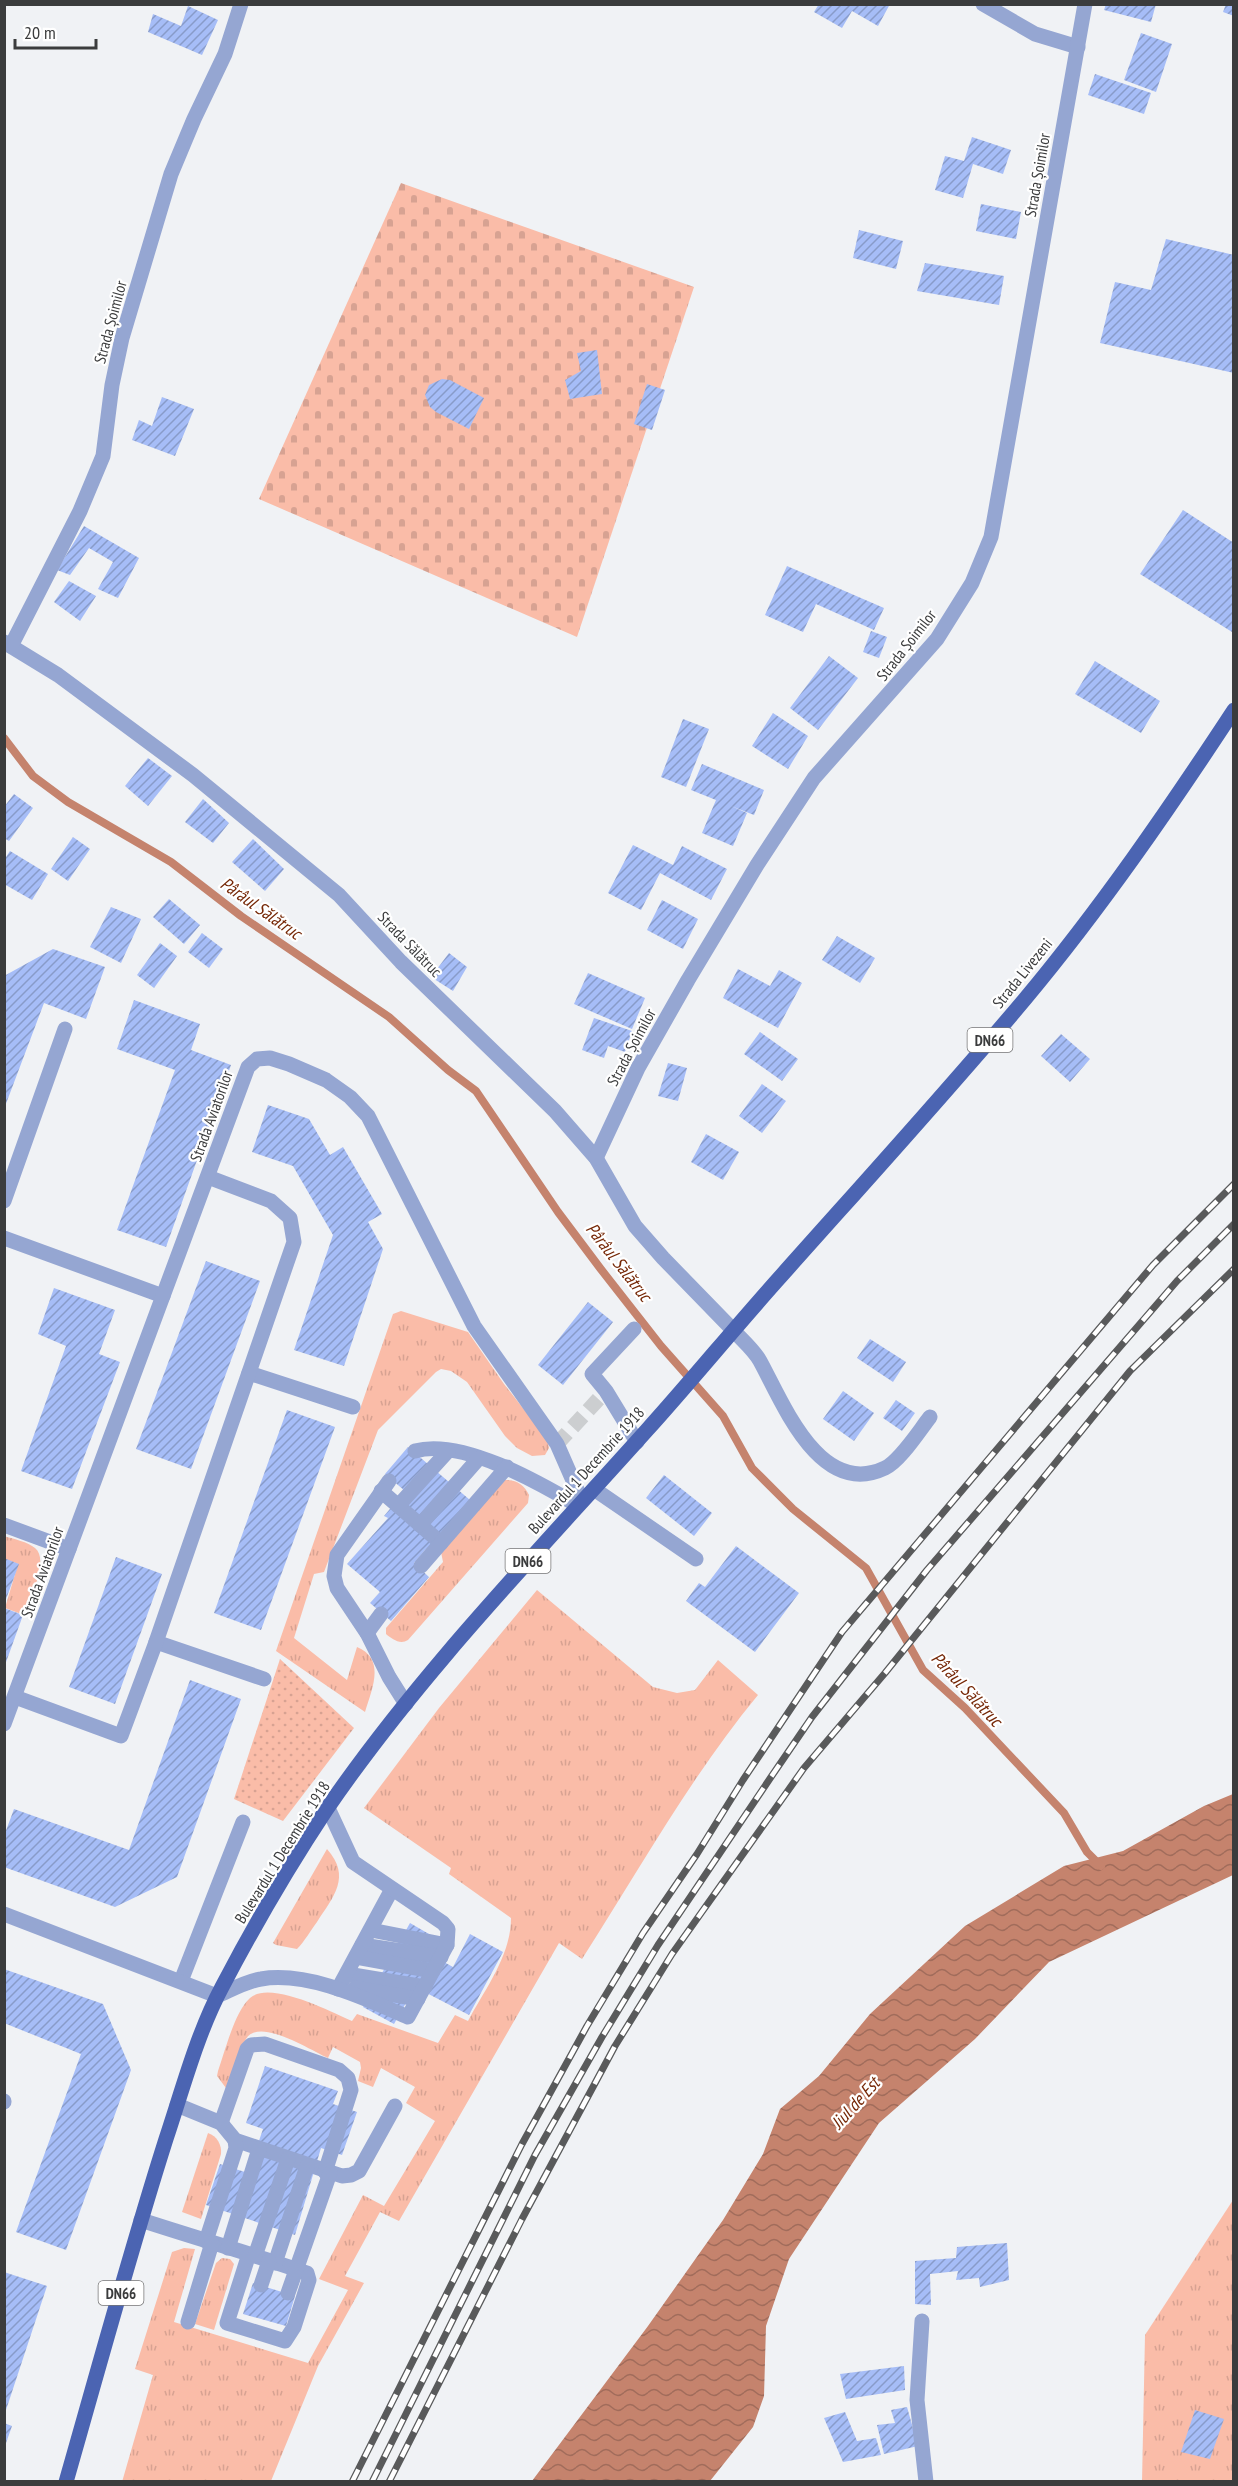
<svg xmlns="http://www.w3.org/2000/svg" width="1238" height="2486" font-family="'PT Sans Narrow',sans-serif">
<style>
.grass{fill:url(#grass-tufts)}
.cemetery{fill:url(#cemetery-stones)}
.park{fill:url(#park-dots)}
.water{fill:url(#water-waves)}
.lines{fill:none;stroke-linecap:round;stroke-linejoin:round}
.stream{stroke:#c5836d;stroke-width:8}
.building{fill:url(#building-hatch)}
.minor-tunnel{stroke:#ccced0;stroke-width:15;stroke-dasharray:15 8;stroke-linecap:butt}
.service{stroke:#95a6d2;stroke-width:15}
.minor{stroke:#95a6d2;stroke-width:15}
.tertiary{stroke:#95a6d2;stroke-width:15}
.primary{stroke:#4b64b2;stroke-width:15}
.rail-casing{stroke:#595a5b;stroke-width:7}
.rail{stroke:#fff;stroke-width:4.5;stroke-dasharray:14;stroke-linecap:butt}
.labels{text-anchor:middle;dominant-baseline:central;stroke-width:4.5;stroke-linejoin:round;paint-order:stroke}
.shield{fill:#fff;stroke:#767677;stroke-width:1.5}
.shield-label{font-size:15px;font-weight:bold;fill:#3b3c3d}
.street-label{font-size:16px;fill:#3b3c3d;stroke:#fff}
.water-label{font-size:18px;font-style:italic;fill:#762807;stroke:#fff}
</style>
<defs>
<pattern id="grass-tufts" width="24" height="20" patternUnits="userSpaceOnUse" patternTransform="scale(1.5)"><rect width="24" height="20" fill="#fabca8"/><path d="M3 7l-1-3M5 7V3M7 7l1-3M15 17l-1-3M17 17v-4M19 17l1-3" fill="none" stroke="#d7a292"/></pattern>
<pattern id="cemetery-stones" width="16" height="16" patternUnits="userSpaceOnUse" patternTransform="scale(1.5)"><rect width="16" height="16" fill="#fabca8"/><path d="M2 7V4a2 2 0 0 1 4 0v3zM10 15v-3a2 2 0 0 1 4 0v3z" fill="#d7a292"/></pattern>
<pattern id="park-dots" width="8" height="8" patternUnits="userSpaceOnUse" patternTransform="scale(1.5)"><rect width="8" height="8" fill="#fabca8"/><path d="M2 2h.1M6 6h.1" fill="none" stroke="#d7a292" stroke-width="1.8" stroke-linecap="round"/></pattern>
<pattern id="water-waves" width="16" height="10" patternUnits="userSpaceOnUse" patternTransform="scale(1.5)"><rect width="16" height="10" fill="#c5836d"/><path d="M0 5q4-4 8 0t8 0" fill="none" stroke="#a16c5b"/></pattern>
<pattern id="building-hatch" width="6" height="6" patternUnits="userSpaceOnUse" patternTransform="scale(1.5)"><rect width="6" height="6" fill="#a6bdf7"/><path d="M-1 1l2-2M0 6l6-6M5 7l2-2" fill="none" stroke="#889bc9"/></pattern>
</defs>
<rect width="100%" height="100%" fill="#f0f2f5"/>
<g class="grass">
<path d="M401,1311L468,1332L504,1384L547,1439L549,1448L545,1455L532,1456L517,1448L505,1436L467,1382L451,1371L441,1369L436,1372L378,1430L324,1572L314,1574L294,1638L347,1680L357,1647C386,1659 372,1689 365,1712L276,1651L393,1314Z"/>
<path d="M503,1480C515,1479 524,1484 529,1495L528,1503L408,1640C400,1645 392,1639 386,1634V1628L443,1562L441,1552Z"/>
<path d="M4,1536C14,1539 28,1542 35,1548C50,1560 29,1600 24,1615L5,1608L18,1564L5,1559Z"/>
<path d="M537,1590L653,1687L677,1693L695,1690L718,1660L758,1695C691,1776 639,1870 582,1959L559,1943L399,2221L380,2212L345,2276L364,2283L318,2366L271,2481L122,2482L153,2375L135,2369L172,2252L184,2248L195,2249L174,2322L308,2363L348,2290L319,2279L363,2195L384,2206L435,2121L406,2103L415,2087L381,2068L373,2087L358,2081L361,2068L360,2062L333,2047L328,2058C310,2050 259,2017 246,2039C236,2054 235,2073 226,2088L217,2076L218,2071C225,2051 235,2011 250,1998C270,1980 331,2012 352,2021L357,2014L438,2043L455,2015L468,2021C485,1989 511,1956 511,1918L449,1874L451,1868L364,1808L439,1708Z"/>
<path d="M327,1849C352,1877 333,1897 317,1922C310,1931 305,1941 297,1949L276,1945L273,1943Z"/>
<path d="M208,2133C217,2136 222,2145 221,2154L201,2219L182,2212Z"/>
<polygon points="1233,2200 1233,2481 1142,2482 1145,2335"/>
<polygon points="222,2258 230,2259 234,2264 214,2330 195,2324 216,2263"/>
</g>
<polygon class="cemetery" points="401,183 694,287 577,637 259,499"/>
<polygon class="park" points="280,1659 354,1728 283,1821 234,1799"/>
<polygon class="water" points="1233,1794 1233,1875 1049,1962 975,2039 879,2123 789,2259 766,2326 764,2396 753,2427 710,2481 532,2481 648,2326 723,2220 763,2154 780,2109 819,2076 870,2014 965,1926 1064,1866 1123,1851 1204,1806"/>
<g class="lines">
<polyline class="stream" points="4,738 33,776 68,802 171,862 241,916 389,1017 448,1070 476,1091 558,1212 600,1268 661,1346 723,1416 752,1468 793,1509 866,1568 923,1670 965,1708 1064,1813 1087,1852 1101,1866"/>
</g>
<g class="building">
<polygon points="819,4 890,4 878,26 852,11 842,28 814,12"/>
<polygon points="1106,4 1156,4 1151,22 1104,10"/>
<polygon points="1226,4 1234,4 1234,16 1223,12"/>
<polygon points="188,6 218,20 202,55 148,32 153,14 181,26"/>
<polygon points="1141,33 1172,44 1156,92 1124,80"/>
<polygon points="1095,74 1151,93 1144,114 1088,95"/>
<polygon points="972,137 1011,150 1003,174 973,164 963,198 935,190 945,156 964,161"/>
<polygon points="981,204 1021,212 1016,239 976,231"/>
<polygon points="859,230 903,241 896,269 853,258"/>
<polygon points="1166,239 1234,255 1234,373 1100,343 1115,282 1151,290"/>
<polygon points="925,263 1004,276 999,305 917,291"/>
<polygon points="597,350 602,394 570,399 565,380 581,371 577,353"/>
<polygon points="442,379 450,380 484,398 469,429 436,412 430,407 425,395 429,385"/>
<polygon points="647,384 665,390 652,430 634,424"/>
<polygon points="162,397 194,409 175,456 132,440 139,420 152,426"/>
<polygon points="1183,510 1234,543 1232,632 1140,574"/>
<polygon points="84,526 139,558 118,598 98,589 113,562 89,548 70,575 57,570"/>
<polygon points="787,566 884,608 874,630 816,604 803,632 765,615"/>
<polygon points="69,581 96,596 80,621 54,602"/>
<polygon points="871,631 887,637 879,658 863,652"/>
<polygon points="829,656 858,678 818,730 790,708"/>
<polygon points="1095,661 1160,701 1141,733 1075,694"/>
<polygon points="773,713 808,736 788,769 752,746"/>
<polygon points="683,719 709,729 686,787 661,777"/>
<polygon points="148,758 172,776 148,806 125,786"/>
<polygon points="702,764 764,790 754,815 731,806 747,813 733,846 702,833 716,800 691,790"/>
<polygon points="14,794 33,808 9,841 4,838 4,807"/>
<polygon points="203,799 229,823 213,843 185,822"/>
<polygon points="73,837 90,849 68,881 51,869"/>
<polygon points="253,839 284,869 265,891 232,862"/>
<polygon points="633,845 673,865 682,846 727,869 711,900 660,873 641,910 608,893"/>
<polygon points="10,851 48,874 32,900 4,884 4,860"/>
<polygon points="169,899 200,925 184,944 153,917"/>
<polygon points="662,900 698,919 683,949 647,930"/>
<polygon points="111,907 141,919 121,963 90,947"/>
<polygon points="202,933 223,949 209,968 188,952"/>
<polygon points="837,936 875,958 860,983 822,960"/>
<polygon points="160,943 177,956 154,988 137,975"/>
<polygon points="53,949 105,967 86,1019 44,1003 4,1109 4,976"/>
<polygon points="449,953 467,967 453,991 431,977"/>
<polygon points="738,969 770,986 779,970 802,983 778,1028 723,998"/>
<polygon points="588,973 645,998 632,1029 574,1004"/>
<polygon points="134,1000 200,1024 191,1050 231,1065 166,1247 117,1230 175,1070 117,1049"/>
<polygon points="594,1018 632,1031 625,1052 608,1046 604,1058 582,1050"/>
<polygon points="760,1032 798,1059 782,1081 744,1054"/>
<polygon points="1061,1034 1090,1059 1070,1082 1041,1056"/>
<polygon points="668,1063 687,1068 678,1101 658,1096"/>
<polygon points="762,1084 786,1101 762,1133 739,1116"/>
<polygon points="268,1105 309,1119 330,1155 343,1147 382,1214 368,1222 383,1249 344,1366 294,1350 333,1235 293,1166 252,1152"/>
<polygon points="706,1134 739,1152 723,1180 691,1162"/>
<polygon points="206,1261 260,1281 191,1469 136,1449"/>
<polygon points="54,1288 115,1310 99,1354 120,1362 72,1489 21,1471 66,1346 38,1334"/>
<polygon points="588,1302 613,1322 563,1385 538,1365"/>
<polygon points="870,1339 906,1362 893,1382 857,1358"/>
<polygon points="843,1391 874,1413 854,1441 823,1419"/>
<polygon points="896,1400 915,1413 902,1431 883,1418"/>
<polygon points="287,1410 335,1427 261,1630 214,1613"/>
<polygon points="408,1447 477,1506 425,1550 414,1563 429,1577 391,1621 370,1603 380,1592 347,1564 388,1518 384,1516 405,1491 385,1474"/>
<polygon points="664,1475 712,1513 694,1536 646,1498"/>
<polygon points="736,1546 799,1593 755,1652 686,1601 699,1583 705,1587"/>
<polygon points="116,1557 162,1574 115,1704 69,1687"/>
<polygon points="4,1558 19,1564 5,1602 4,1602"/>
<polygon points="4,1608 23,1615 5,1665 4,1665"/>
<polygon points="190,1680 241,1699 177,1877 115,1907 4,1867 4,1836 14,1809 129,1850"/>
<polygon points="410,1923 441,1941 433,1956 453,1967 470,1934 503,1952 469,2015 415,1987 394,2024 363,2007"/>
<polygon points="4,1969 103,2004 131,2070 66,2250 16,2232 81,2054 4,2023"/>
<polygon points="265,2066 338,2091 333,2104 357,2112 342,2155 321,2148 295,2235 206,2205 220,2164 248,2173 263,2129 246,2123"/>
<polygon points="1007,2243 1009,2280 980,2287 979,2278 956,2280 958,2271 930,2274 931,2305 915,2304 915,2261 956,2258 957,2247"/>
<polygon points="4,2272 47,2286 5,2413 4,2413"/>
<polygon points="253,2283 295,2296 286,2326 243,2314"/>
<polygon points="904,2366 905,2390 846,2399 840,2374"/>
<polygon points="907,2407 918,2446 884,2454 877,2425 895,2423 891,2410"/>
<polygon points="1195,2410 1224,2419 1210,2459 1181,2452"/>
<polygon points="845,2412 857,2441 876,2438 881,2455 843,2462 824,2418"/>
<polygon points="4,2423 12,2426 5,2446 4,2446"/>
</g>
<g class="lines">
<polyline class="minor-tunnel" points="557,1444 606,1391"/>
<g class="service">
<polyline points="4,1201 65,1029"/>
<polyline points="4,1238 163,1296"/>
<path d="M733,1330C742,1340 754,1350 760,1361C783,1403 820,1499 885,1468C900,1461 919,1431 930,1417"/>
<polyline points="249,1373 353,1407"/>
<path d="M415,1451C461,1438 538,1482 577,1505"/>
<polyline points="389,1481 337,1555 334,1576 337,1588 367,1633 389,1677 406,1704"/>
<polyline points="594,1489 696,1559"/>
<polyline points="381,1491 441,1543"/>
<polyline points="398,1506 448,1451"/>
<polyline points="4,1525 69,1549"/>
<polyline points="420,1525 479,1458"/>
<polyline points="421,1566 507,1467"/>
<polyline points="367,1633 381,1614"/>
<polyline points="156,1642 264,1679"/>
<polyline points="15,1697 121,1736 156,1642 294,1242 290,1218 271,1201 208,1177"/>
<polyline points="371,1930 447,1945"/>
<polyline points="362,1945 441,1957"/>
<polyline points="356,1957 433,1971"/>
<polyline points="347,1974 425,1987"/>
<polyline points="355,1988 418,1999"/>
<polyline points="338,1989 392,1889"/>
<path d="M217,1996C231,1990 247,1981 261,1979C308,1971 366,1999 408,2017L447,1945L448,1929L443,1923L353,1862L328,1808"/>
<polyline points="4,2101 4,2102"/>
<polyline points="177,2105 221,2123 235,2140 342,2176 351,2175 359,2171 395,2106"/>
<polyline points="221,2123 247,2049 251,2045 265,2044 339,2070 348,2078 351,2090 325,2172"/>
<path d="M141,2220C196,2238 252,2254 307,2273L309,2280L294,2327L285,2341L227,2323L249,2254"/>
<polyline points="206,2241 236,2148 235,2140"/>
<polyline points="228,2248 259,2149"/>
<polyline points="255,2256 288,2159"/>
<polyline points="275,2263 307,2166"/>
<polyline points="261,2285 269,2261"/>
<polyline points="288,2293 330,2173"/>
<polyline points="188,2322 212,2243"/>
</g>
<g class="minor">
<polyline points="983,4 1035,34 1078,47"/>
<polyline points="4,642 58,675 193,775 339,895 401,962 555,1111 596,1158 635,1226 663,1258 733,1330"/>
<polyline points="11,646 80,511 103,456 112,385 122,338 171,174 194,119 225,54 241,4"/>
<polyline points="596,1158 638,1068 688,980 757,865 814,778 937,639 972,583 991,537 1085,4"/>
<polyline points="634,1329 592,1374 606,1391 637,1442"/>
<polyline points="4,1724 248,1067 257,1059 270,1058 289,1064 326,1080 350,1097 368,1116 474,1326 557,1444 582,1501"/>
<polyline points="181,1981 243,1822"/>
<polyline points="922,2321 917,2400 926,2482"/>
</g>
<polyline class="tertiary" points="4,1914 217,1996"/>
<path class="primary" d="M66,2482C99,2367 130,2252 166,2139C183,2088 197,2034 222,1987C254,1926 288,1867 326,1810C420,1673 537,1553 647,1430C693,1379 736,1326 782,1275C863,1184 946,1093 1025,999C1101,908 1169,809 1234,710"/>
<defs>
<g id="rail">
<polyline points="352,2482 522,2144 587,2026 643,1933 697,1854 743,1780 842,1632 1153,1265 1234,1184"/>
<polyline points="372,2482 535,2155 602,2037 658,1945 771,1777 812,1717 927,1570 1177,1281 1234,1224"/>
<polyline points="389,2482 522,2219 615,2046 672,1954 804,1768 885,1673 1130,1371 1234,1269"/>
</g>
</defs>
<use href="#rail" class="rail-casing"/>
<use href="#rail" class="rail"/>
</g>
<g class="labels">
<g class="shield">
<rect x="967.5" y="1028" width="45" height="24" rx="4.5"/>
<rect x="505.5" y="1549" width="45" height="24" rx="4.5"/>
<rect x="98.5" y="2281" width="45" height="24" rx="4.5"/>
</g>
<g class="shield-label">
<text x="990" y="1040">DN66</text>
<text x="528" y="1561">DN66</text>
<text x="121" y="2293">DN66</text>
</g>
<g class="street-label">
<text transform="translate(1037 175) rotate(-80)">Strada Șoimilor</text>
<text transform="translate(110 322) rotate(-75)">Strada Șoimilor</text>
<text transform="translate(906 645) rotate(-52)">Strada Șoimilor</text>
<text transform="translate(410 944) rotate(46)">Strada Sălătruc</text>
<text transform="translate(1022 973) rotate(-51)">Strada Livezeni</text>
<text transform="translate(631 1047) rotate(-62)">Strada Șoimilor</text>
<text transform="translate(211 1116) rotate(-70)">Strada Aviatorilor</text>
<text transform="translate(586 1470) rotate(-48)">Bulevardul 1 Decembrie 1918</text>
<text transform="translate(42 1572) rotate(-70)">Strada Aviatorilor</text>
<text transform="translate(282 1852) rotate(-58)">Bulevardul 1 Decembrie 1918</text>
</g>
<g class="water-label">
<text transform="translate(261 908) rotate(35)">Pârâul Sălătruc</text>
<text transform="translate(619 1262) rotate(52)">Pârâul Sălătruc</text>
<text transform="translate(967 1689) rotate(47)">Pârâul Sălătruc</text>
<text transform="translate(855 2103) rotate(-48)">Jiul de Est</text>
</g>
</g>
<rect width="1238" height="2486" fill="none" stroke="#3b3c3d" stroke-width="12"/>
<path d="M15 39v9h81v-9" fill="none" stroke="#3b3c3d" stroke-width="3"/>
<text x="24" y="39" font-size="18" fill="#3b3c3d" stroke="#ffffff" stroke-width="4.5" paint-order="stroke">20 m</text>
</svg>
